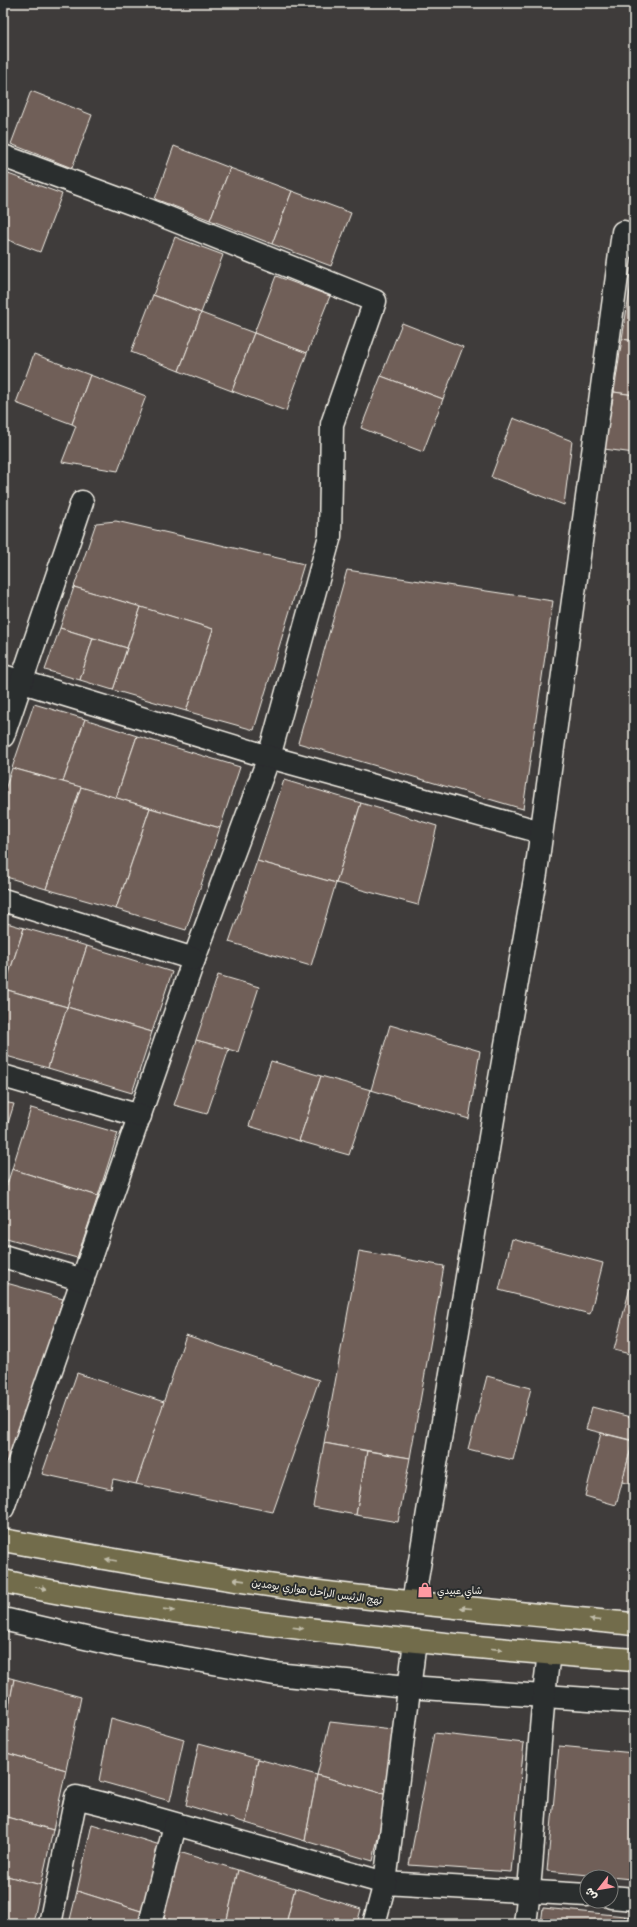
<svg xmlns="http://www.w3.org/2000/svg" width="637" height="1927" font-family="Mali,'Playpen Sans Arabic',sans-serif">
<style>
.building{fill:#705e58;stroke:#f4f1e8}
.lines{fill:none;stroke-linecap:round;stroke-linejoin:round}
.minor-casing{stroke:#f4f1e8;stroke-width:25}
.major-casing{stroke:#f4f1e8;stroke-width:25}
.minor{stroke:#2a2d2e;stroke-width:22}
.major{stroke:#726c4b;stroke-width:22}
.oneway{fill:#c0bca9}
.labels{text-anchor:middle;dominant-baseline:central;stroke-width:4;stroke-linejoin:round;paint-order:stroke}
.poi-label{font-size:10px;fill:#f4f1e8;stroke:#2a2d2e;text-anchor:start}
.street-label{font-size:10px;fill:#f4f1e8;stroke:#2a2d2e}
</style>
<rect width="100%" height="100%" fill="#3f3c3b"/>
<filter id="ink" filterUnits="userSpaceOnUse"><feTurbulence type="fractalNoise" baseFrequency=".025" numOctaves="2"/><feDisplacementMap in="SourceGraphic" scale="8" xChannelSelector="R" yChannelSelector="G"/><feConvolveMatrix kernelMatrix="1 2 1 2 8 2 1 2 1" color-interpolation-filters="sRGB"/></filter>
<g filter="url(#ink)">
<g class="building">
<polygon points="31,91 92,115 72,168 11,144"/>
<polygon points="174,146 230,168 210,220 155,199"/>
<polygon points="230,168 292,191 272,244 210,220"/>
<polygon points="3,172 62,194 40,252 3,238"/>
<polygon points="292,191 351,213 331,266 272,244"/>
<polygon points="175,237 223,255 201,313 153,295"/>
<polygon points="276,276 330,296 307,353 254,333"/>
<polygon points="632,278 634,278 634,341 622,339"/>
<polygon points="153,295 201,313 179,371 131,352"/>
<polygon points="201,313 254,333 232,391 179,371"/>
<polygon points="402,323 463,347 443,399 381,376"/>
<polygon points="254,333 307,353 286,411 232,391"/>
<polygon points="622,339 634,341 634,395 614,392"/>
<polygon points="34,354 90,375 72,424 16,403"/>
<polygon points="90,375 146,396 118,471 62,462 76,426 72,424"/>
<polygon points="381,376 443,399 423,452 361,428"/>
<polygon points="614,392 634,395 634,453 604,449"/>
<polygon points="513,418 572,441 564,505 491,477"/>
<polygon points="116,521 304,564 254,730 186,711 213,629 74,587 96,523"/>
<polygon points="347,570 553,601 523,809 298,743"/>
<polygon points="74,587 141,607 127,648 60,628"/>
<polygon points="141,607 213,629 186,711 113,690"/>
<polygon points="60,628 93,638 80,680 45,670"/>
<polygon points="93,638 127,648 113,690 80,680"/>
<polygon points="34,704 85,719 63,782 12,768"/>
<polygon points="85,719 137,736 116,798 63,782"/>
<polygon points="137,736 240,767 220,828 116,798"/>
<polygon points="12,768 81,787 46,889 3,876 3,796"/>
<polygon points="284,780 361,803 336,883 257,861"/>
<polygon points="81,787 150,808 116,909 46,889"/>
<polygon points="361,803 437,826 418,905 336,883"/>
<polygon points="150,808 220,828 186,930 116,909"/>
<polygon points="257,861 336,883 311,966 229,942"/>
<polygon points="3,922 24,928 4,989 3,988"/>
<polygon points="24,928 87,946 67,1007 4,989"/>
<polygon points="87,946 172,972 152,1032 67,1007"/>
<polygon points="218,975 259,987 238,1052 196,1040"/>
<polygon points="4,989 67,1007 48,1068 3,1055"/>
<polygon points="67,1007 152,1032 132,1093 48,1068"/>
<polygon points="390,1025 480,1051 469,1119 371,1090"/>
<polygon points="196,1040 229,1049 207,1114 174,1105"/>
<polygon points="271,1061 321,1076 299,1141 249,1126"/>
<polygon points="321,1076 371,1090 349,1155 299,1141"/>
<polygon points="3,1102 14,1104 3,1139"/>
<polygon points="31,1108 118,1133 98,1196 12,1169"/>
<polygon points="12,1169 98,1196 77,1258 3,1237 3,1196"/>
<polygon points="512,1239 603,1263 590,1314 499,1290"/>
<polygon points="359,1251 444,1266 410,1458 324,1443"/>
<polygon points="634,1272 634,1355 614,1350"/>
<polygon points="3,1282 63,1299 8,1464 3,1463"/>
<polygon points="186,1335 319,1380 273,1512 136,1484"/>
<polygon points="77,1373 164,1402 136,1484 113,1479 111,1489 42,1474"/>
<polygon points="487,1376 531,1388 513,1460 468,1449"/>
<polygon points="592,1407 634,1418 634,1428 631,1440 586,1429"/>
<polygon points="601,1433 633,1441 616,1505 585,1496"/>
<polygon points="633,1441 634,1441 634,1485 622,1482"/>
<polygon points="324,1443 367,1451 356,1515 313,1507"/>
<polygon points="367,1451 410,1458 398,1522 356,1515"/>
<polygon points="3,1676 14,1679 3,1739"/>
<polygon points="14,1679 81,1697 66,1770 3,1752 3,1739"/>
<polygon points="111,1718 184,1739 170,1801 99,1781"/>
<polygon points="330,1722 401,1730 387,1795 317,1775"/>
<polygon points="434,1733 524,1743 511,1872 409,1865"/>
<polygon points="199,1743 258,1759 246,1823 186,1805"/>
<polygon points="559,1746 634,1753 634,1849 631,1879 547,1871"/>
<polygon points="3,1752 66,1770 53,1830 3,1816"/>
<polygon points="258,1759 317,1775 305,1841 246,1823"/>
<polygon points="317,1775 387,1795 373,1861 305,1841"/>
<polygon points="3,1816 53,1830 41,1885 3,1875"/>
<polygon points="92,1824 160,1845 144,1912 77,1891"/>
<polygon points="634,1849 634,1880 631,1879"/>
<polygon points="176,1851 238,1870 226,1924 183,1924 161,1917"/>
<polygon points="238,1870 295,1888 286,1924 226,1924"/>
<polygon points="3,1875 41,1885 33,1924 3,1924"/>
<polygon points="295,1888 361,1909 357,1924 286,1924"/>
<polygon points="77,1891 144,1912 141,1924 69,1924"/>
<polygon points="543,1908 625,1916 624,1924 541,1924"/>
<polygon points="625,1916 634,1917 634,1924 624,1924"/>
<polygon points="161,1917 182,1924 159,1924"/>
</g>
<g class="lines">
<defs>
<g id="minor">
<polyline points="3,156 141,207 375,301 332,424 330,536 269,757 194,959 3,1508"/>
<polyline points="3,676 269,757 541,832"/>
<polyline points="3,736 82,502"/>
<polyline points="3,900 194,959"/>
<polyline points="3,1076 140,1116"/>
<polyline points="3,1256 83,1280"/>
<polyline points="413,1603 494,1113 536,873 623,232"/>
<polyline points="3,1619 120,1646 275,1674 408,1687 634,1702"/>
<polyline points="611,1897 634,1899"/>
<polyline points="50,1924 76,1797 112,1806 385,1883 587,1895"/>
<polyline points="150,1924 175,1825"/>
<polyline points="374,1924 385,1883 415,1641"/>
<path d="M525,1924C537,1834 536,1743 549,1654"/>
</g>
<g id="major">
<path d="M3,1540C108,1559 213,1578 319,1592C424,1605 529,1614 634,1624"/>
<path d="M3,1581C72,1597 144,1607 214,1617C354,1636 494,1650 634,1660"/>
</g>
</defs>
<use href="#minor" class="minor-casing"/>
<use href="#major" class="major-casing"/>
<use href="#minor" class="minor"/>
<use href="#major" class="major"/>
</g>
<defs><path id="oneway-solid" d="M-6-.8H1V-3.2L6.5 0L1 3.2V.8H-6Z"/></defs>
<g class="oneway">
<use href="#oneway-solid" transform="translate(111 1560) rotate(-170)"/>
<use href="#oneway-solid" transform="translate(239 1580) rotate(-172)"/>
<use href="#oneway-solid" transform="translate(41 1588) rotate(10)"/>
<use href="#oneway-solid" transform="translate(466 1608) rotate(-175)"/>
<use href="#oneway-solid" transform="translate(169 1610) rotate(8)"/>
<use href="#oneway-solid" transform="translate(595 1620) rotate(-175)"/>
<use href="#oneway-solid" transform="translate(298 1628) rotate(7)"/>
<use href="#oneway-solid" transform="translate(497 1649) rotate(5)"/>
</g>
</g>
<defs>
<symbol id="shop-bare" viewBox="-9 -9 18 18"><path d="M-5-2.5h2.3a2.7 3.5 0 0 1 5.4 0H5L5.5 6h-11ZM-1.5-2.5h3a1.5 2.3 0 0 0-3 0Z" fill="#ff9aa2" stroke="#2a2d2e" stroke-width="2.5" paint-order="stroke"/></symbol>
</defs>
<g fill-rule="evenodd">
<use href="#shop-bare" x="414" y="1579" width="22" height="22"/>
</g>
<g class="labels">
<g class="poi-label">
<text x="437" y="1590">شاي عبيدي</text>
</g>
<g class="street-label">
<text transform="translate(317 1591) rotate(8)">نهج الرئيس الراحل هواري بومدين</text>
</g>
</g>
<rect width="637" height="1927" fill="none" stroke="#2a2d2e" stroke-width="16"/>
<rect x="8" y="8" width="621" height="1911" fill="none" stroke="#f4f1e8" stroke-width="1.5" filter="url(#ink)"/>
<g transform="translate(599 1889) rotate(239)"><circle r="19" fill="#2a2d2e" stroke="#7b7b78"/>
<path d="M0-3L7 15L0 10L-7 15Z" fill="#ff9aa2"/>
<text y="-6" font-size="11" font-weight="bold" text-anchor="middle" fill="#f4f1e8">ش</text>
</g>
</svg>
